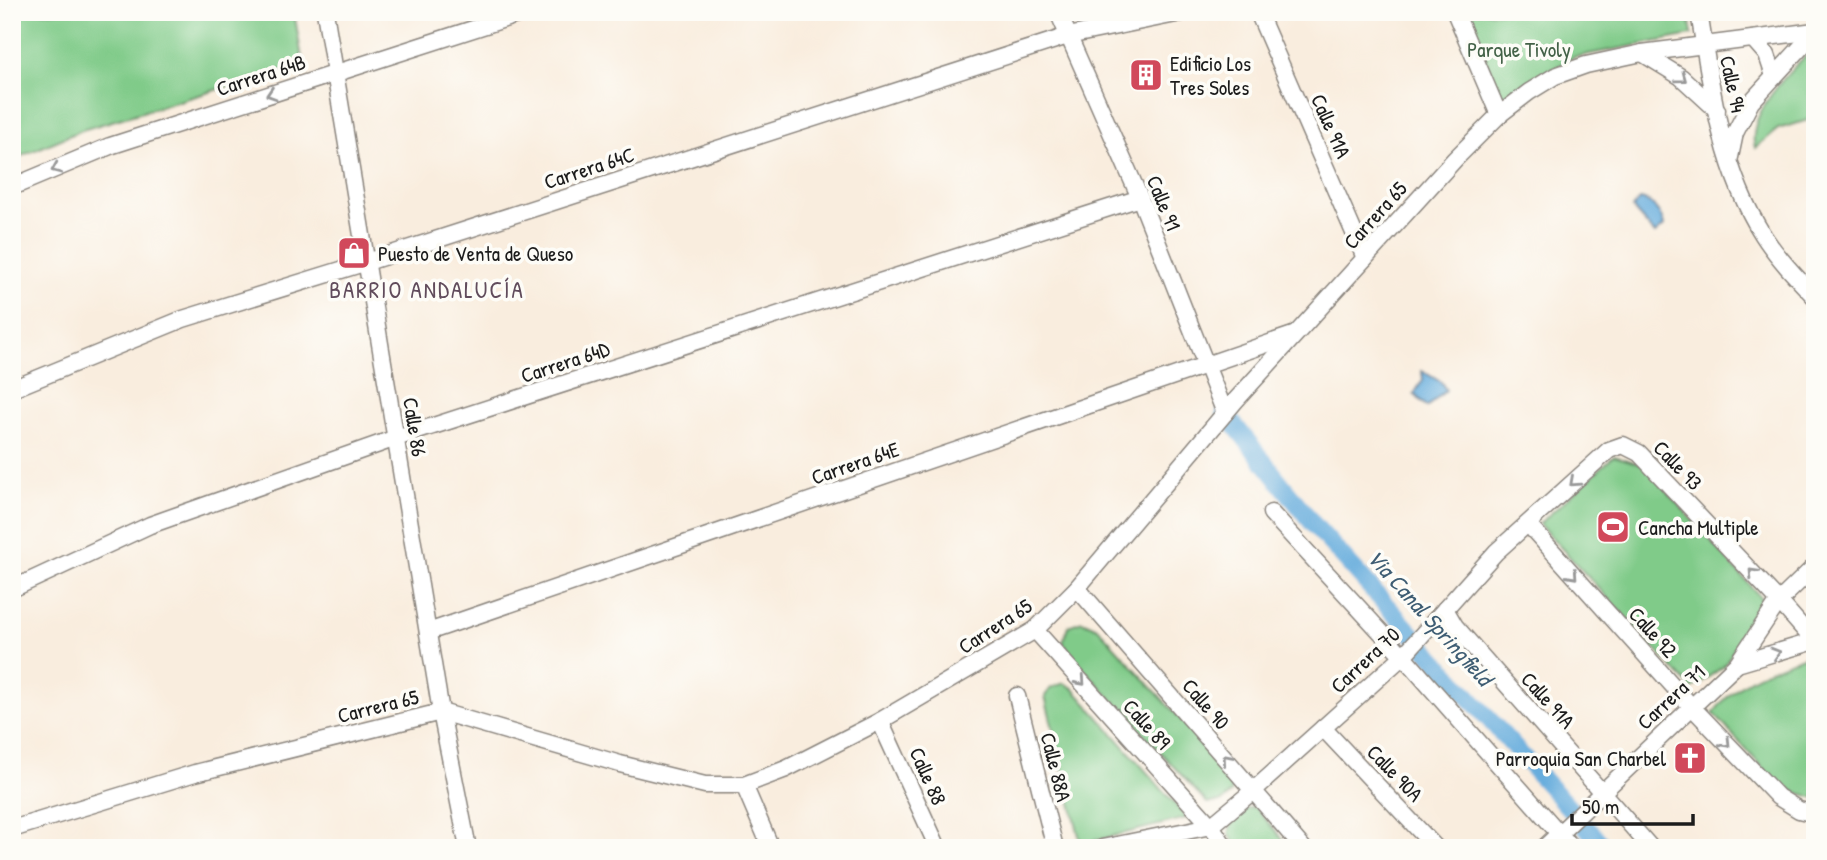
<svg xmlns="http://www.w3.org/2000/svg" width="1827" height="860" font-family="'Patrick Hand',sans-serif">
<style>
.green{fill:#80cb89;stroke:#4e7452;stroke-width:2}
.water{fill:#67addd;stroke:#42647c;stroke-width:2}
.lines{fill:none;stroke-linecap:round;stroke-linejoin:round}
.canal{stroke:#67addd;stroke-width:18}
.minor-casing{stroke:#8a847d;stroke-width:19}
.minor{stroke:#fff;stroke-width:16}
.oneway{stroke:#999}
.labels{text-anchor:middle;dominant-baseline:central;stroke-width:7;stroke-linejoin:round;paint-order:stroke}
.park-label{font-size:21px;fill:#446248;stroke:#fdfcf7}
.poi-label{font-size:21px;fill:#1c1c1c;stroke:#fdfcf7;text-anchor:start}
.street-label{font-size:21px;fill:#1c1c1c;stroke:#fdfcf7}
.neighbourhood-label{font-size:23px;letter-spacing:2px;fill:#614c5c;stroke:#fdfcf7}
.water-label{font-size:23px;font-style:italic;fill:#3e5d73;stroke:#fdfcf7}
</style>
<rect width="100%" height="100%" fill="#fdfcf7"/>
<filter id="ink" filterUnits="userSpaceOnUse"><feTurbulence type="fractalNoise" baseFrequency=".0143" numOctaves="2"/><feDisplacementMap in="SourceGraphic" scale="14" xChannelSelector="R" yChannelSelector="G"/><feConvolveMatrix kernelMatrix="1 2 1 2 8 2 1 2 1" color-interpolation-filters="sRGB"/></filter>
<filter id="wash" filterUnits="userSpaceOnUse"><feTurbulence type="fractalNoise" baseFrequency=".00686" numOctaves="4" result="noise"/><feDisplacementMap in="SourceGraphic" scale="28" xChannelSelector="R" yChannelSelector="G"/><feGaussianBlur stdDeviation="1.57" result="paint"/><feColorMatrix in="noise" values="0 0 0 0 0 0 0 0 0 0 0 0 0 0 0 0 0 1.4 0 .05"/><feComposite in="paint" operator="in"/></filter>
<g filter="url(#wash)">
<rect width="100%" height="100%" fill="#f9edde"/>
<g class="green">
<polygon points="12,12 294,12 303,64 82,130 12,160"/>
<polygon points="1467,12 1689,12 1692,35 1574,57 1501,101"/>
<path d="M1815,47V118L1778,129L1755,148C1745,114 1792,68 1815,47Z"/>
<polygon points="1614,456 1644,465 1763,600 1724,666 1692,689 1539,524"/>
<polygon points="1082,621 1098,628 1234,778 1231,793 1222,802 1207,803 1074,658 1063,642 1068,626"/>
<path d="M1808,655L1815,662V798L1780,787L1713,713C1742,676 1766,671 1808,655Z"/>
<polygon points="1064,683 1073,688 1187,818 1081,844 1045,696 1051,688"/>
<path d="M1255,807L1290,848H1238L1229,834C1231,819 1239,809 1255,807Z"/>
</g>
<g class="water">
<path d="M1641,199C1653,202 1662,214 1664,226L1655,234L1632,208Z"/>
<polygon points="1422,371 1441,382 1446,390 1427,407 1414,394 1423,380"/>
</g>
<g class="lines">
<polyline class="canal" points="1225,413 1314,525 1605,848"/>
</g>
</g>
<g filter="url(#ink)">
<g class="lines">
<defs>
<g id="minor">
<polyline points="325,12 441,712 468,848"/>
<polyline points="1058,12 1140,198 1225,413"/>
<polyline points="1258,12 1365,258"/>
<polyline points="1455,12 1499,115"/>
<path d="M1699,12C1711,88 1721,169 1763,235C1777,257 1797,278 1815,297"/>
<polyline points="1753,39 1767,55 1774,76"/>
<polyline points="1642,53 1681,77 1717,110"/>
<polyline points="1730,157 1735,133 1751,102 1815,32"/>
<polyline points="12,187 110,146 526,12"/>
<polyline points="12,389 183,319 367,262 1068,36 1186,12"/>
<polyline points="1271,513 1403,656 1572,848"/>
<polyline points="1528,524 1691,706 1778,797 1799,810 1815,814"/>
<polyline points="1077,588 1303,848"/>
<polyline points="12,589 150,525 396,438 1140,198"/>
<polyline points="1445,609 1455,626 1651,848"/>
<polyline points="1035,630 1211,826 1226,848"/>
<polyline points="428,632 1293,335"/>
<polyline points="1737,664 1815,641"/>
<polyline points="1017,696 1055,848"/>
<polyline points="880,721 938,848"/>
<polyline points="1323,728 1436,848"/>
<polyline points="744,785 771,848"/>
<polyline points="12,829 195,773 441,712 620,764 705,785 744,785 786,769 880,721 1035,630 1077,588 1236,400 1455,159 1499,115 1529,92 1555,76 1586,65 1642,53 1815,31"/>
<polyline points="1102,848 1211,826 1254,790 1403,656 1496,552 1609,450 1623,445 1639,453 1779,601 1815,642"/>
<polyline points="1544,848 1737,664 1779,601 1815,566"/>
</g>
</defs>
<use href="#minor" class="minor-casing"/>
<use href="#minor" class="minor"/>
</g>
<defs><path id="oneway-chevron" d="M-2-3.5L2.5 0L-2 3.5" fill="none" stroke-width="1.6" stroke-linecap="round" stroke-linejoin="round" transform="scale(1.75)"/></defs>
<g class="oneway">
<use href="#oneway-chevron" transform="translate(1682 78) rotate(37)"/>
<use href="#oneway-chevron" transform="translate(271 94) rotate(162)"/>
<use href="#oneway-chevron" transform="translate(56 169) rotate(157)"/>
<use href="#oneway-chevron" transform="translate(1574 482) rotate(138)"/>
<use href="#oneway-chevron" transform="translate(1753 573) rotate(-133)"/>
<use href="#oneway-chevron" transform="translate(1573 575) rotate(48)"/>
<use href="#oneway-chevron" transform="translate(1776 653) rotate(-17)"/>
<use href="#oneway-chevron" transform="translate(1081 681) rotate(48)"/>
<use href="#oneway-chevron" transform="translate(1726 743) rotate(46)"/>
<use href="#oneway-chevron" transform="translate(1227 759) rotate(-131)"/>
</g>
</g>
<defs>
<symbol id="building-square" viewBox="-11 -11 22 22"><rect x="-9" y="-9" width="18" height="18" rx="4" fill="#d1495b" stroke="#fdfcf7"/><path d="M-4-6H4V6H1V3H-1V6H-4ZM-2.5-4.3h1.7v1.8h-1.7ZM.8-4.3h1.7v1.8H.8ZM-2.5-1h1.7V.8h-1.7ZM.8-1h1.7V.8H.8Z" fill="#fff"/></symbol>
<symbol id="shop-square" viewBox="-11 -11 22 22"><rect x="-9" y="-9" width="18" height="18" rx="4" fill="#d1495b" stroke="#fdfcf7"/><path d="M-5-2.5h2.3a2.7 3.5 0 0 1 5.4 0H5L5.5 6h-11ZM-1.5-2.5h3a1.5 2.3 0 0 0-3 0Z" fill="#fff"/></symbol>
<symbol id="stadium-square" viewBox="-11 -11 22 22"><rect x="-9" y="-9" width="18" height="18" rx="4" fill="#d1495b" stroke="#fdfcf7"/><path d="M0-5a6.5 5 0 1 0 0 10a6.5 5 0 1 0 0-10ZM-3.5-1.8h7v3.6h-7Z" fill="#fff"/></symbol>
<symbol id="church-square" viewBox="-11 -11 22 22"><rect x="-9" y="-9" width="18" height="18" rx="4" fill="#d1495b" stroke="#fdfcf7"/><path d="M-1.2-6h2.4v3.5h3.3v2.4h-3.3V6h-2.4V-.1h-3.3v-2.4h3.3Z" fill="#fff"/></symbol>
</defs>
<g fill-rule="evenodd">
<use href="#building-square" x="1127" y="56" width="38" height="38"/>
<use href="#shop-square" x="335" y="234" width="38" height="38"/>
<use href="#stadium-square" x="1594" y="508" width="38" height="38"/>
<use href="#church-square" x="1671" y="739" width="38" height="38"/>
</g>
<g class="labels">
<g class="park-label">
<text x="1519" y="49">Parque Tivoly</text>
</g>
<g class="poi-label">
<text x="1170" y="63">Edificio Los<tspan x="1170" dy="24">Tres Soles</tspan></text>
<text x="378" y="253">Puesto de Venta de Queso</text>
<text x="1638" y="527">Cancha Multiple</text>
<text x="1666" y="758" text-anchor="end">Parroquia San Charbel</text>
</g>
<g class="street-label">
<text transform="translate(261 75) rotate(-18)">Carrera 64B</text>
<text transform="translate(1733 84) rotate(78)">Calle 94</text>
<text transform="translate(1331 126) rotate(66)">Calle 91A</text>
<text transform="translate(589 168) rotate(-18)">Carrera 64C</text>
<text transform="translate(1164 203) rotate(68)">Calle 91</text>
<text transform="translate(1375 215) rotate(-48)">Carrera 65</text>
<text transform="translate(565 362) rotate(-18)">Carrera 64D</text>
<text transform="translate(415 427) rotate(81)">Calle 86</text>
<text transform="translate(855 463) rotate(-19)">Carrera 64E</text>
<text transform="translate(1678 465) rotate(46)">Calle 93</text>
<text transform="translate(995 626) rotate(-33)">Carrera 65</text>
<text transform="translate(1653 632) rotate(48)">Calle 92</text>
<text transform="translate(1365 660) rotate(-43)">Carrera 70</text>
<text transform="translate(1671 697) rotate(-43)">Carrera 71</text>
<text transform="translate(1548 700) rotate(48)">Calle 91A</text>
<text transform="translate(1206 704) rotate(49)">Calle 90</text>
<text transform="translate(378 706) rotate(-14)">Carrera 65</text>
<text transform="translate(1147 724) rotate(48)">Calle 89</text>
<text transform="translate(1056 767) rotate(76)">Calle 88A</text>
<text transform="translate(1395 773) rotate(46)">Calle 90A</text>
<text transform="translate(928 776) rotate(66)">Calle 88</text>
</g>
<g class="neighbourhood-label">
<text x="427" y="289">BARRIO ANDALUCÍA</text>
</g>
<g class="water-label">
<text transform="translate(1430 617) rotate(48)">Via Canal Springfield</text>
</g>
</g>
<rect width="1827" height="860" fill="none" stroke="#fdfcf7" stroke-width="42"/>
<path d="M1572 814v10h121v-10" fill="none" stroke="#1c1c1c" stroke-width="3.5"/>
<text x="1582" y="814" font-size="21" fill="#1c1c1c" stroke="#fdfcf7" stroke-width="5" paint-order="stroke">50 m</text>
</svg>
